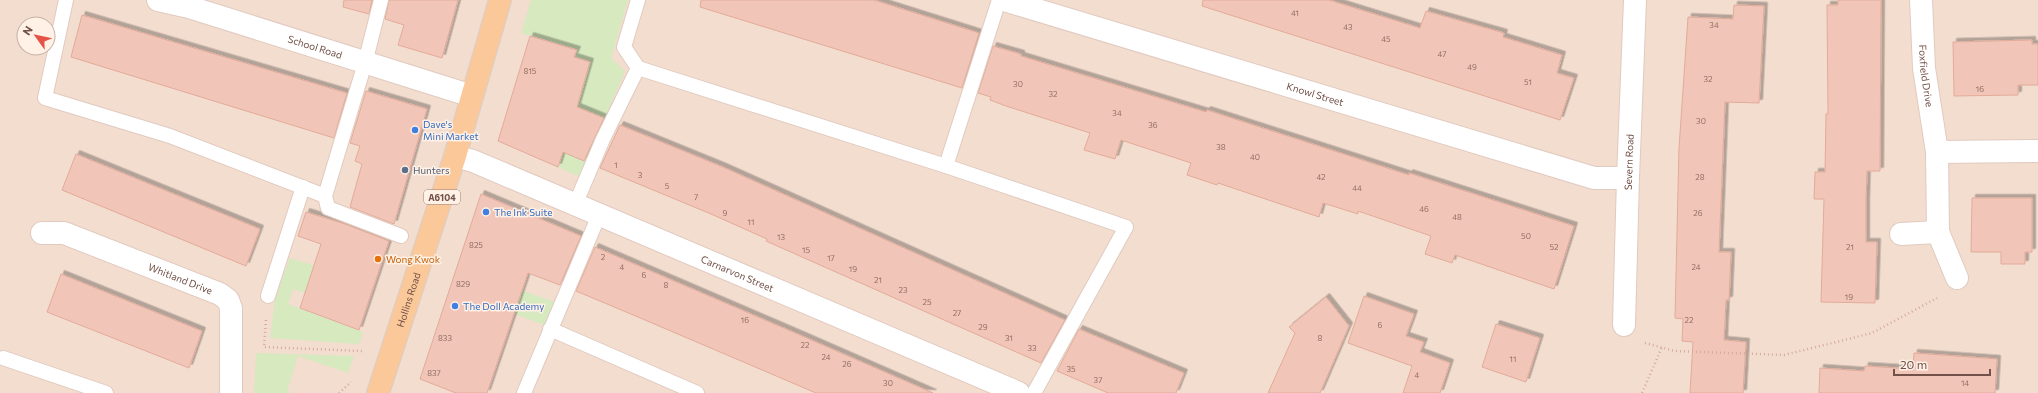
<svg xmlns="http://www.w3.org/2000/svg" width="2038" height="393" font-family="Commissioner,sans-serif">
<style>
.residential{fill:#f3ddcf;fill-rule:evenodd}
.green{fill:#d6e9bf}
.building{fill:#f1c6b8;stroke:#e3aa99;filter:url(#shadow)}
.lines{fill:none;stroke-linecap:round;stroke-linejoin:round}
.service-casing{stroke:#e1cabf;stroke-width:16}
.minor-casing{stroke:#e1cabf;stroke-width:24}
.primary-casing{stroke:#d8cecc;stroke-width:24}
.path{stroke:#d5aa9c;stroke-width:2.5;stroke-dasharray:1 3;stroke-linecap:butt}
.service{stroke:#fff;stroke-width:14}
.minor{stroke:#fff;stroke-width:22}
.primary{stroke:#fac899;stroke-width:22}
.shop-dot{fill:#3f7fe0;stroke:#fff1e6;stroke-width:1.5}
.service-dot{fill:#5c6f8a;stroke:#fff1e6;stroke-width:1.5}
.food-dot{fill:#e8710a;stroke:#fff1e6;stroke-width:1.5}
.labels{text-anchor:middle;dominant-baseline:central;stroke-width:3;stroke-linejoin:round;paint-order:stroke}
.number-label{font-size:8px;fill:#926e64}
.shield{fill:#fff1e6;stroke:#9c8177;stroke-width:1}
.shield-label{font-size:9px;font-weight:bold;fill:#725148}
.street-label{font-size:10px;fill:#725148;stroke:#fff1e6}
.shop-label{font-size:10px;fill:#366cbe;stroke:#fff1e6;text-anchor:start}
.service-label{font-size:10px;fill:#4e5e75;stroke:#fff1e6;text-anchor:start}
.food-label{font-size:10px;fill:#c56008;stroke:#fff1e6;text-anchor:start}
</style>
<defs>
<filter id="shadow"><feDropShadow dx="3.5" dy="-3.5" stdDeviation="0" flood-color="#0004"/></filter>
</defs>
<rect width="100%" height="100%" fill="#fcede0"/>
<path class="residential" d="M0,0H2038V393H0ZM24,24H48V48H24Z"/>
<g class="green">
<polygon points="531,0 628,0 611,58 625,71 580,177 558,167 562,153 569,71 586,76 590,62 574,57 576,49 521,33"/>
<polygon points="290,258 329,270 319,298 293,289 288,304 363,332 359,344 270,338 275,299"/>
<polygon points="504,284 555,302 545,325 514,314"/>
<polygon points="256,353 354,356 348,373 298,356 287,391 291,393 254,393"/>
</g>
<g class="building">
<polygon points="344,0 372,0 369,14 343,7"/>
<polygon points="389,0 458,0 442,58 398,45 404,25 385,19"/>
<polygon points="701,0 874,0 979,33 962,88 700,7"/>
<polygon points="1203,0 1329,0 1420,28 1426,11 1504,33 1503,37 1562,55 1557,73 1574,78 1560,120 1202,6"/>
<polygon points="1838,0 1881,0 1880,171 1867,171 1866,200 1866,242 1877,242 1875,303 1821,302 1824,199 1814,199 1815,172 1825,172 1826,114 1828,114 1827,5 1838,5"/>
<polygon points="1734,5 1764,6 1759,103 1725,102 1719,252 1731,252 1729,300 1726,300 1724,340 1746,342 1743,393 1690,393 1693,342 1682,341 1683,319 1675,318 1679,148 1688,17 1733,19"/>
<polygon points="82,15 347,93 334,138 71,57"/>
<polygon points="530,36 577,50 574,57 590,62 577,107 604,118 584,161 563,152 558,167 498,141"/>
<polygon points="2032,40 2032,44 2038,44 2038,85 2018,85 2018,95 1954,96 1953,42"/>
<polygon points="993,46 1021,54 1021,56 1206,112 1207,110 1409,175 1409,173 1574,226 1554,289 1455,255 1452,263 1425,254 1431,236 1358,211 1358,214 1323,203 1319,217 1218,183 1217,185 1187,175 1191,163 1121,140 1115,159 1084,150 1090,133 1006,106 990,100 991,97 978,93"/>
<polygon points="366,91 427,109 394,224 350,207 362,164 355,161 360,146 350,143"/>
<polygon points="620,125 723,167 1065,320 1041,363 766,241 767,239 711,214 600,168"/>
<polygon points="76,154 260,229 246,266 62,190"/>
<polygon points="481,194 581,236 560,285 528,273 487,393 456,393 420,379"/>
<polygon points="1972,198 2032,198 2032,252 2025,252 2025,264 2001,264 2001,252 1971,252"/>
<polygon points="306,212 345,224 389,241 359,330 300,308 321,244 298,236"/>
<polygon points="595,247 800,335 933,393 816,393 638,317 576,291"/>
<polygon points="61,274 202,331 189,368 47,312"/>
<polygon points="1364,296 1414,314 1406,336 1424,342 1420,352 1450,363 1440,393 1403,393 1412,366 1348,343"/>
<polygon points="1326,297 1349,326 1320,393 1268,393 1295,333 1289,327"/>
<polygon points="1496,324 1540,338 1526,382 1482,367"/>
<polygon points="1079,329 1184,373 1176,393 1108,393 1057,371"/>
<polygon points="1914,353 1997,359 1995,393 1819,393 1820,368 1864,371 1865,366 1913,369"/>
</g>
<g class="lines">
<defs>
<g id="service">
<polyline points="66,0 45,98 170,136 325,196"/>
<polyline points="381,0 365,63 325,196 328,208 401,236"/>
<polyline points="638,0 624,47 638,68 946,166 1126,227 1034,393"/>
<polyline points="946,166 999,0"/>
<polyline points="575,205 603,139 638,68"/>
<polyline points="268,296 303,187"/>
<polyline points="550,329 697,393"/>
<polyline points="3,358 106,393"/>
<polyline points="524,393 599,215"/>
</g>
<g id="minor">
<path id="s1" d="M158,0L189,7L472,96"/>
<path id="s2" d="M1004,0L1594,178H1628"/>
<path id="s3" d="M1921,0L1924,68L1937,152L1938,232L1957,278"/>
<polyline points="1937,152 2038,151"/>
<path id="s4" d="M455,156L473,161L1019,393"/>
<path id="s5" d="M42,233H64L220,294L228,300L231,308V393"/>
<polyline points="1901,234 1938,232"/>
<path id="s6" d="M1624,325L1628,178L1635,0"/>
</g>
<g id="primary">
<path id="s7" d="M378,393L455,156L500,0"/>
</g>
</defs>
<use href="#service" class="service-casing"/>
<use href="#minor" class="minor-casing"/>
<use href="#primary" class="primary-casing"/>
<g class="path">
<polyline points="266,320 264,347 362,351"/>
<polyline points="1645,343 1675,351 1784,355 1872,333 1937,298"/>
<polyline points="339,393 351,382"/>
<polyline points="1642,393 1662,347"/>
</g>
<use href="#service" class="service"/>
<use href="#minor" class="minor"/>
<use href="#primary" class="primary"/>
</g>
<g class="shop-dot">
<circle cx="415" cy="130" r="4"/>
<circle cx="486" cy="212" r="4"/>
<circle cx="455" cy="306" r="4"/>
</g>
<circle class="service-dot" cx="405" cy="170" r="4"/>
<circle class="food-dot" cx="378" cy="259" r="4"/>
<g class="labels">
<g class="number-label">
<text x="1295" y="13">41</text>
<text x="1714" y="25">34</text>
<text x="1348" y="27">43</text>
<text x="1386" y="39">45</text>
<text x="1442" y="54">47</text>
<text x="1472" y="67">49</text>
<text x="530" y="71">815</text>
<text x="1708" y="79">32</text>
<text x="1528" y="82">51</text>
<text x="1018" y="84">30</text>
<text x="1980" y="89">16</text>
<text x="1053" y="94">32</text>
<text x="1117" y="113">34</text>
<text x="1701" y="121">30</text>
<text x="1153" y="125">36</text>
<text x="1221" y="147">38</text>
<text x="1255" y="157">40</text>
<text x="616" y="165">1</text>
<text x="640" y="175">3</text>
<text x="1321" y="177">42</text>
<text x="1700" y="177">28</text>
<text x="667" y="186">5</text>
<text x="1357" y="188">44</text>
<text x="696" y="197">7</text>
<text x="1424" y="209">46</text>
<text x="725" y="213">9</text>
<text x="1698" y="213">26</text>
<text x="1457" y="217">48</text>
<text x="751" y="222">11</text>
<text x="1526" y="236">50</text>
<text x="781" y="237">13</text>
<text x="476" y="245">825</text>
<text x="1554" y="247">52</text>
<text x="1850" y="247">21</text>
<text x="806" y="250">15</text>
<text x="603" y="257">2</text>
<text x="831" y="258">17</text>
<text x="622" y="267">4</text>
<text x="1696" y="267">24</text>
<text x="853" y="269">19</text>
<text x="644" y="275">6</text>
<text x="878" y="280">21</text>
<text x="463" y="284">829</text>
<text x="666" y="285">8</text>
<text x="903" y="290">23</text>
<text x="1849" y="297">19</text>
<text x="927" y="302">25</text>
<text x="957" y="313">27</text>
<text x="745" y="320">16</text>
<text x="1689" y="320">22</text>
<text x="1380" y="325">6</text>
<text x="983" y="327">29</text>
<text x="445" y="338">833</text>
<text x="1009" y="338">31</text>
<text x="1320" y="338">8</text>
<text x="805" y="345">22</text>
<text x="1032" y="348">33</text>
<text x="826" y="357">24</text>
<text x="1513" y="359">11</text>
<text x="847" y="364">26</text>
<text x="1071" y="369">35</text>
<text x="434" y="373">837</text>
<text x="1417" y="375">4</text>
<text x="1098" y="380">37</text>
<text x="888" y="383">30</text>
<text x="1965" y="383">14</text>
</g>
<rect class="shield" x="424" y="190" width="36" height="14" rx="3"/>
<g class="shield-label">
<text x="442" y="197">A6104</text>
</g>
<g class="street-label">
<text stroke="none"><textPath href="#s1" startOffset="164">School Road</textPath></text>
<text stroke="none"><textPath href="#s3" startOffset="76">Foxfield Drive</textPath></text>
<text stroke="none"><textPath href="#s2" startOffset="325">Knowl Street</textPath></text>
<text stroke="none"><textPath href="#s6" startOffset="163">Severn Road</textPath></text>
<text stroke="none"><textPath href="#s4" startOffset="306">Carnarvon Street</textPath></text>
<text stroke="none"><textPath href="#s5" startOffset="147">Whitland Drive</textPath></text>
<text stroke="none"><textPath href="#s7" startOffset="98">Hollins Road</textPath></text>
</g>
<g class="shop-label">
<text x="423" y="124">Dave's<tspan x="423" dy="12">Mini Market</tspan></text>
<text x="494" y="212">The Ink Suite</text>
<text x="463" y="306">The Doll Academy</text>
</g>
<g class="service-label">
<text x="413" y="170">Hunters</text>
</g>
<g class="food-label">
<text x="386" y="259">Wong Kwok</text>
</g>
</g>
<g transform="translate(36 36) rotate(303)"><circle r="19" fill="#fff1e6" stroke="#c7b1a7"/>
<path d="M0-3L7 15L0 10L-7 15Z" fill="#e55246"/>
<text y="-6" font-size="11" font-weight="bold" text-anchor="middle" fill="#725148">N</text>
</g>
<path d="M1894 369v6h96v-6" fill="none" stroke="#725148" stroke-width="2"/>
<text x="1900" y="369" font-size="12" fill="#725148" stroke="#fff1e6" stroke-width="3" paint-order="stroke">20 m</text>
</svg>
